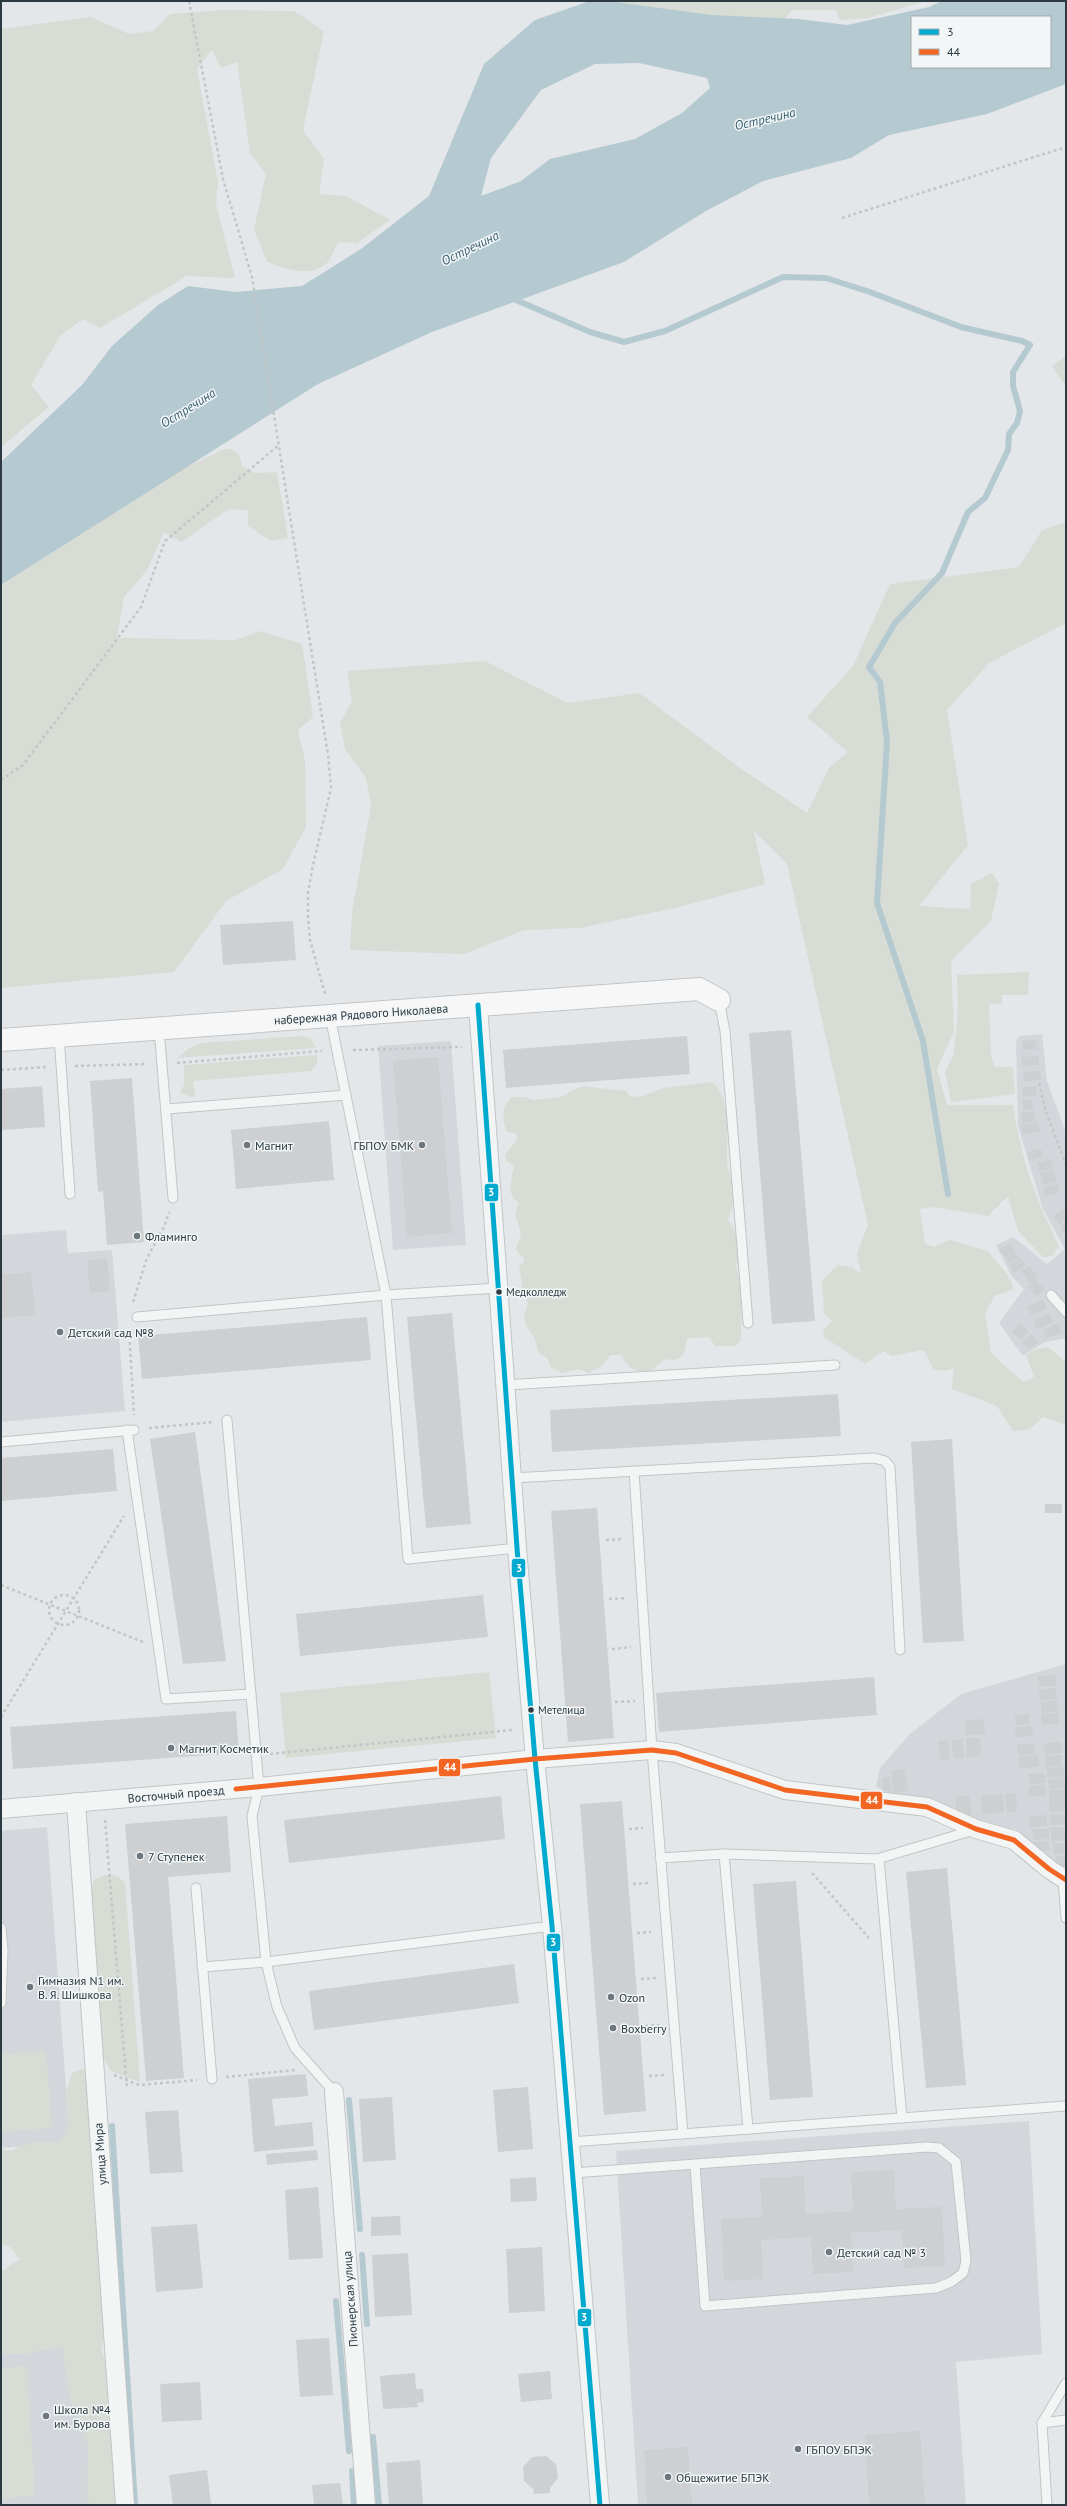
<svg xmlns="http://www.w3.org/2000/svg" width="1067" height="2506" font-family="'PT Sans',sans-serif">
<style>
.built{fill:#d3d7dc}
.green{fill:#d7dcd5}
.water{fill:#b5c9d0;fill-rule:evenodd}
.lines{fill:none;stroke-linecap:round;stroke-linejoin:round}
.stream{stroke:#b5c9d0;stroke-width:6}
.building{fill:#cdcfd1}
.lane-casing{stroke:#c2c5c7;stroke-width:11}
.street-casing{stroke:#c2c5c7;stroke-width:20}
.secondary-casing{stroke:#c2c5c7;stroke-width:24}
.path{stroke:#c3c6c7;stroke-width:2.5;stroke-dasharray:3 3;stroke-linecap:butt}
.lane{stroke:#f3f5f5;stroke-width:9}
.street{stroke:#f3f5f5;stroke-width:18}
.secondary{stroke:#f7f7f7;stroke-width:22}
.bus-1-casing{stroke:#f2f6f7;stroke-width:8}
.bus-2-casing{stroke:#f2f6f7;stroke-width:8}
.bus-1{stroke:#00a9ce;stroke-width:5}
.bus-2{stroke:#f26522;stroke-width:5}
.poi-dot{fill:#6c767c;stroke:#f2f6f7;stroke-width:1.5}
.bus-dot{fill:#2c3941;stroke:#f2f6f7;stroke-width:1.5}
.labels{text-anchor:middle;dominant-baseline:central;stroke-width:3;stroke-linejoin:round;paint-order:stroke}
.bus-label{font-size:11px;fill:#2c3941;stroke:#f2f6f7;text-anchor:start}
.street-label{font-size:12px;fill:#2c3941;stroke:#f2f6f7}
.poi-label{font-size:12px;fill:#2c3941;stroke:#f2f6f7;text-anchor:start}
.water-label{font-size:13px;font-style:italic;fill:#3a6071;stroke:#f2f6f7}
.line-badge{stroke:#f2f6f7;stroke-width:1.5}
.badge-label{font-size:11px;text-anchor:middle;font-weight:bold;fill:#fff}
</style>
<rect width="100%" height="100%" fill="#e4e7e9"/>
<g class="built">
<polygon points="1042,1034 1047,1081 1066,1133 1066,1338 1045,1342 1023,1356 999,1323 1024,1289 1012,1277 996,1245 1013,1237 1047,1264 1065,1249 1043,1209 1018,1126 1016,1042 1019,1036"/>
<polygon points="451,1041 466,1245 393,1250 378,1046"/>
<polygon points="66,1230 68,1253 112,1250 125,1411 1,1422 1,1235"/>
<polygon points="1066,1664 1066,1887 1030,1858 1016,1829 955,1824 876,1787 880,1768 910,1734 961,1694"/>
<polygon points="47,1827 70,2143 1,2148 1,1831"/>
<polygon points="1029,2121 1042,2354 956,2362 966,2505 638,2505 616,2151"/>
<polygon points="84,2321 98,2505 1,2505 1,2327"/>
</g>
<g class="green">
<polygon points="599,1 926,1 868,18 839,20 836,10 792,10 779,26"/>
<path d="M223,10L294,11L324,31L303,130L324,159L319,194L346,196L390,220L357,243L338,242C335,247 333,254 330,259C316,280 285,269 267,262L254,230L266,174L250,153L237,62L221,68L212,50L197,69L218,182L216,204L235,278L187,276L100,328L83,319L60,336L31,385L49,407L1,447V29L91,17L129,34L153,31L170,14Z"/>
<polygon points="1066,355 1066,386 1052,367"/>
<polygon points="224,449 232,449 240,456 242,466 255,473 277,472 288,538 271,541 248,526 248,510 229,509 181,542 164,532 147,570 124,597 117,638 236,640 260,631 302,644 313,717 298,730 305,761 306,827 283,869 226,901 174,972 1,988 1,585 185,468"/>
<path d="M1066,522V623L989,663L947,710L968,845L919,906L970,909L971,884L992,873L999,884L991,921L951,961L954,1032L937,1069L947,1105H1013C1021,1159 1035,1197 1059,1246L1053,1255L1044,1258L1018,1231L1008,1196L988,1216L934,1207L920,1209L925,1244L934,1247L950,1240L988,1251L1009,1277L1014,1289L995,1296L985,1313L991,1353L1023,1382L1034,1377L1026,1355L1036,1349L1048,1347L1066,1362V1425L1043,1417L1030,1429L1013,1431L997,1406L952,1389L954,1368L945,1371L933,1369L924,1350L892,1356L884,1351L865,1364L824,1337L823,1331L832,1321L824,1314L822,1280L838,1265L852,1267L861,1274L857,1253L868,1225L787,864L754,831L765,884L679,907L580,928L524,930L464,954L350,950L352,912L371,806L366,778L345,749L340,722L352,702L347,671L485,661L568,703L639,693L740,768L807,813L829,768L848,752L807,717L853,666L890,584L1019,567L1042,530Z"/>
<polygon points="1029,972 1028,995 1002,995 1002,1004 989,1004 991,1056 995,1067 1013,1067 1015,1094 951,1102 945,1072 954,1054 958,1009 957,975"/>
<polygon points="302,1036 311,1039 316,1048 177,1058 189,1048 202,1043"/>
<polygon points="317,1055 317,1063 311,1071 193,1081 195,1094 192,1098 180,1092 184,1085 184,1065"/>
<path d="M712,1082C732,1098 726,1136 727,1159C727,1173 736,1186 734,1201C733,1207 730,1213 728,1219C737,1234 744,1250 736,1266C743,1291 741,1314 741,1340L735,1346H715L709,1337L687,1338C686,1353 682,1363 665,1359L650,1372C635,1372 628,1368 621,1355H610L603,1365L589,1373L579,1369L562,1373L551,1367L547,1358L538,1352L535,1339L526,1325L524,1316L528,1303L523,1289L519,1265L524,1262V1257L519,1254L516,1249L521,1234L515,1213L519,1203C505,1195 512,1179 514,1166L506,1161L505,1155L518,1138L515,1133L507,1132C501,1118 502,1107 512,1097H524L533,1100L561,1097L582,1086L626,1091L630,1097L644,1096L663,1088Z"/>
<polygon points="489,1672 496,1738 286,1758 280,1693"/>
<polygon points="104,1875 115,1875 125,1882 140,2082 111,2071 103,2058 90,1895 94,1880"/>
<polygon points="46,2051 52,2128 1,2132 1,2054"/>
<path d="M82,2069L91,2073L94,2158L91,2177L97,2190L108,2324L101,2349L117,2399L125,2505H89L87,2498L88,2444L70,2399L62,2347C41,2350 23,2357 1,2353V2272L20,2259L10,2247L1,2244V2149L12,2151C27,2140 42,2141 61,2142L68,2125L66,2093L72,2073Z"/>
<polygon points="27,2366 35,2496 1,2498 1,2368"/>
</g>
<path class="water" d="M590,1H608L711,15L798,19L847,25L929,7L942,1H1066V84L987,114L889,135L851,158L763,181L706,211L624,262L432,332L318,384L1,585V462L82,385L112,346L158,305L188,286L236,292L302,286L361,249L429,196L484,64L535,20ZM912,17H1050V67H912ZM639,63L707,78L710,88L682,113L635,139L550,159L521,181L481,196L491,158L541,90L595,64Z"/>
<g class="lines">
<g class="stream">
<polyline points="511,295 516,300 590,332 624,342 665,331 783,277 826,278 870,292 961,327 1022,341 1030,345 1013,372 1013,386 1020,411 1017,423 1009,434 1008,450 985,498 968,512 942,573 895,623 869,667 880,682 887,742 877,903 923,1041 948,1194"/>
<polyline points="349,2100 360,2229"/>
<polyline points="112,2126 135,2505"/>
<polyline points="362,2255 367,2324"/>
<polyline points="336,2301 349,2451"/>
<polyline points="373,2437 379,2505"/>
<polyline points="352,2471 354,2505"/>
</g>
</g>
<g class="building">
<polygon points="293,921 296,960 223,965 220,925"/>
<polygon points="791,1030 815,1321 772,1324 749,1033"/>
<polygon points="687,1036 690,1074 506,1088 503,1050"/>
<polygon points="1036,1040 1037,1049 1023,1050 1022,1041"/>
<polygon points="1038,1056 1039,1065 1022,1066 1021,1057"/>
<polygon points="438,1057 452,1233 407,1237 393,1061"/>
<polygon points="1040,1071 1041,1080 1024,1081 1023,1072"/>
<polygon points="132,1078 144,1242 107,1245 103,1191 98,1192 90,1081"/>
<polygon points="42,1086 45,1127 1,1130 1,1089"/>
<polygon points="1036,1086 1037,1095 1023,1097 1022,1087"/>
<polygon points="1032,1099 1033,1109 1023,1110 1022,1100"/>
<polygon points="1033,1111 1035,1121 1022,1124 1020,1113"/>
<polygon points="329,1121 334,1180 236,1189 231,1130"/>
<polygon points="1038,1122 1040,1131 1023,1135 1020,1126"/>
<polygon points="1041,1149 1043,1157 1029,1161 1027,1152"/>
<polygon points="1051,1159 1053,1168 1040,1171 1037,1163"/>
<polygon points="1054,1170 1057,1182 1043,1185 1040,1173"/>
<polygon points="1057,1184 1059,1193 1045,1196 1043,1188"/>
<polygon points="1064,1208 1066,1220 1060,1225 1053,1216"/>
<polygon points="1066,1222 1066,1233 1065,1234 1060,1227"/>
<polygon points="1011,1243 1019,1258 1009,1263 999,1249"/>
<polygon points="107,1258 110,1291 90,1293 87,1260"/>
<polygon points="1022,1258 1026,1266 1014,1273 1010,1264"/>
<polygon points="1030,1266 1037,1277 1029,1283 1021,1271"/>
<polygon points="31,1272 35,1315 1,1318 1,1275"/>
<polygon points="1035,1279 1045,1289 1037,1296 1028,1287"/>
<polygon points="1043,1300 1047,1308 1031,1315 1027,1307"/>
<polygon points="452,1313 471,1524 426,1528 407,1317"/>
<polygon points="1049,1313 1053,1322 1037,1329 1034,1320"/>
<polygon points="367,1317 371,1360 142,1379 138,1336"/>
<polygon points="1019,1323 1029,1331 1022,1339 1012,1332"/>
<polygon points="1058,1323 1062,1332 1047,1338 1043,1330"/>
<polygon points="1032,1334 1038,1342 1028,1350 1022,1342"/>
<polygon points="838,1394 841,1436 552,1452 550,1410"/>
<polygon points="195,1432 226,1661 183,1664 150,1439"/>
<polygon points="952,1439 964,1641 923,1643 911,1442"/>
<polygon points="113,1449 117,1491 1,1501 1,1458"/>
<rect x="1045" y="1504" width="17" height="9"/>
<polygon points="597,1508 614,1738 568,1742 551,1511"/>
<polygon points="483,1595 488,1637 300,1656 296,1614"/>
<polygon points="1055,1675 1056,1686 1039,1686 1038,1676"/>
<polygon points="874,1677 877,1715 659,1732 656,1693"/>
<polygon points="1056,1688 1057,1699 1040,1700 1039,1689"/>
<polygon points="1057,1701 1058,1711 1041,1713 1041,1702"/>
<polygon points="236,1711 239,1753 13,1769 10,1727"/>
<polygon points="1058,1713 1059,1724 1042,1725 1041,1714"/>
<polygon points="1029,1714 1030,1724 1016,1725 1015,1715"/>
<polygon points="984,1719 985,1734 966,1735 965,1721"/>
<polygon points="1032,1726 1033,1736 1016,1737 1015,1727"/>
<polygon points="966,1738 980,1738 981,1756 967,1757"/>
<polygon points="963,1739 964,1758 953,1758 952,1740"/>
<polygon points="938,1741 949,1741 950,1759 940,1760"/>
<polygon points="1061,1742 1062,1753 1045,1754 1044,1743"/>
<polygon points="1017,1744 1034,1744 1034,1754 1018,1755"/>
<polygon points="1038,1755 1039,1767 1019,1768 1018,1756"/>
<polygon points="1061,1755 1062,1766 1045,1767 1045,1756"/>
<polygon points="1063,1767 1064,1777 1047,1778 1047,1768"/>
<polygon points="905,1769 908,1791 893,1792 891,1771"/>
<polygon points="1045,1773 1046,1783 1029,1784 1028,1774"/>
<polygon points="890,1777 891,1791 883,1791 882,1778"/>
<polygon points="1065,1778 1065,1788 1049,1789 1048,1779"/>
<polygon points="1045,1785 1046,1795 1029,1796 1029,1786"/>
<polygon points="1066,1789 1066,1800 1050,1801 1049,1790"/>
<polygon points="1016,1793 1017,1811 1007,1812 1005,1794"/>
<polygon points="1003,1794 1004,1812 993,1813 992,1795"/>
<polygon points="969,1795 972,1816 958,1818 955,1797"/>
<polygon points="981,1795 991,1795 993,1813 982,1814"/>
<polygon points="501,1796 505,1839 289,1863 284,1820"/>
<polygon points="1066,1800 1066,1811 1050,1812 1049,1801"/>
<polygon points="622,1801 646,2111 604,2115 580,1804"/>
<polygon points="1066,1814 1066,1824 1050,1825 1050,1815"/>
<polygon points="1046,1815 1047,1826 1030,1827 1029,1816"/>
<polygon points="227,1816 231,1872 168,1877 184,2078 146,2081 125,1824"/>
<polygon points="1051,1827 1066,1827 1066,1840 1051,1841"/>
<polygon points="1032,1829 1049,1829 1049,1839 1033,1840"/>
<polygon points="1049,1841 1049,1851 1033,1852 1032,1842"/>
<polygon points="1053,1843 1066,1843 1066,1853 1054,1854"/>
<polygon points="1055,1856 1066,1856 1066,1866 1056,1867"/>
<polygon points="947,1868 966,2085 926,2088 906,1872"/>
<polygon points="796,1881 813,2097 770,2100 753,1884"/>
<polygon points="514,1964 519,2003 314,2030 309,1991"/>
<polygon points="306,2074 308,2096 272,2099 275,2126 312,2122 314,2146 254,2152 248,2079"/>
<polygon points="528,2087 533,2149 498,2152 493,2090"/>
<polygon points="392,2097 396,2160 363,2162 359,2099"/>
<polygon points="178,2110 183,2172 150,2174 145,2112"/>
<polygon points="317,2150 318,2160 267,2165 266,2154"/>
<polygon points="894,2170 896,2209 942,2207 945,2266 904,2268 902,2230 851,2233 853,2272 813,2274 811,2237 761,2240 763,2279 724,2281 721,2219 762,2217 760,2178 804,2176 805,2214 853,2211 851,2172"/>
<polygon points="536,2177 537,2201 511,2202 510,2179"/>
<polygon points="318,2187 323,2258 289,2260 285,2190"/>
<polygon points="400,2216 401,2235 371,2236 371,2217"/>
<polygon points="197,2224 203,2288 156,2292 151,2227"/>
<polygon points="542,2247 545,2311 509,2313 506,2249"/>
<polygon points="408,2253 412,2315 375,2317 372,2255"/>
<polygon points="329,2338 333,2395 300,2397 296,2340"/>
<polygon points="550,2371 552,2399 521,2402 518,2374"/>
<polygon points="415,2373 416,2389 423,2389 424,2402 417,2403 418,2407 383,2409 380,2376"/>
<polygon points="200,2382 202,2420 162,2422 160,2384"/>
<polygon points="920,2431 925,2505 869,2505 865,2435"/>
<polygon points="688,2447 692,2505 647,2505 644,2450"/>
<polygon points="546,2456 556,2464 558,2478 550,2488 550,2493 534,2494 533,2489 524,2481 523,2467 532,2457"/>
<polygon points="420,2460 423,2505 389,2505 386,2463"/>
<polygon points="207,2470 211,2505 173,2505 169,2475"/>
<polygon points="340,2483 343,2505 314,2505 312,2485"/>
</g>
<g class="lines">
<defs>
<g id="lane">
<polyline points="719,1000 725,1031 748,1323"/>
<polyline points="330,1016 386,1295 408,1559 517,1548"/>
<polyline points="159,1029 173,1198"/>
<polyline points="59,1036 70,1194"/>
<polyline points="167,1109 346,1095"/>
<polyline points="1051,1295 1066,1312"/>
<polyline points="137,1317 386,1295 499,1288"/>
<polyline points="506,1385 835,1365"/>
<polyline points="227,1420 259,1787 252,1816 266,1962 277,2007 295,2048 334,2092"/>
<polyline points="127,1430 166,1699 251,1694"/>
<polyline points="1,1442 134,1430"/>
<polyline points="634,1471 652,1750 683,2134"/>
<polyline points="512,1478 874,1458 885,1461 890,1467 900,1650"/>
<polyline points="724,1854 748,2129"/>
<polyline points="660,1858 724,1854 877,1859 974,1830"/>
<polyline points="879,1859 902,2118"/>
<polyline points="1063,1880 1066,1918"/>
<polyline points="196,1888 212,2079"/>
<polyline points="1,1928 3,1950 1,2003"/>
<polyline points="202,1967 266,1962 552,1926"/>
<polyline points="570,2142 1066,2106"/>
<polyline points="573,2173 927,2147 939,2148 956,2162 966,2261 963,2273 951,2282 936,2288 705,2306 695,2165"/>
<polyline points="1042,2423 1066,2420"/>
<polyline points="1047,2505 1042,2423 1066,2383"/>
</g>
<g id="street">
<polyline points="478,1005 517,1548 535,1759 552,1926 600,2505"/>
<polyline points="76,1802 125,2505"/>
<polyline points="1,1809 259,1787 535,1759 652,1750 676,1753 785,1790 927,1807 976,1829 1014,1840 1049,1869 1066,1880"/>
<polyline points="334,2092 366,2505"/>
</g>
<polyline id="secondary" points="1,1040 699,989 719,1000"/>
</defs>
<use href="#lane" class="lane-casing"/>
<use href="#street" class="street-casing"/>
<use href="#secondary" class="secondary-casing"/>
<g class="path">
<polyline points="189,1 223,179 252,277 328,755 331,788 313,865 308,893 308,917 310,940 325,994"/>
<polyline points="842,218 1066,147"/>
<polyline points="1,780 23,765 141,607 165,541 279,445"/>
<polyline points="353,1050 462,1047"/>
<polyline points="177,1063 322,1051"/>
<polyline points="75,1066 146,1064"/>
<polyline points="1,1070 46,1067"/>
<polyline points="1039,1083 1045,1109 1066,1165"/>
<polyline points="133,1302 147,1258 164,1227 169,1212"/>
<polyline points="129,1330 134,1415"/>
<polyline points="149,1428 213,1422"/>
<polyline points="606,1540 623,1539"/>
<polyline points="1,1585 143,1642"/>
<circle cx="64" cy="1610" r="15"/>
<polyline points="609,1599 627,1598"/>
<polyline points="612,1649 631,1647"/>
<polyline points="615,1702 635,1701"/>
<polyline points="1,1717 124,1516"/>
<polyline points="270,1754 512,1730"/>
<polyline points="105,1820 127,2089"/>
<polyline points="629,1829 643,1828"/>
<polyline points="812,1873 869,1938"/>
<polyline points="633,1884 648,1883"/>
<polyline points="637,1933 651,1932"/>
<polyline points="641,1979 656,1978"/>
<polyline points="645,2026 659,2025"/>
<polyline points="114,2075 139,2085 197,2080"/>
<polyline points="649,2076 664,2075"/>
<polyline points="226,2077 295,2070"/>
</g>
<use href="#lane" class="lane"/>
<use href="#street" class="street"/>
<use href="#secondary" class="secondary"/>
<defs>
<polyline id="bus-1" points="478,1005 517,1548 535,1759 552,1926 600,2505"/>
<polyline id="bus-2" points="236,1789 535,1759 652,1750 676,1753 785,1790 927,1807 976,1829 1014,1840 1049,1869 1066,1880"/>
</defs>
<use href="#bus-1" class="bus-1-casing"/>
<use href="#bus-2" class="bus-2-casing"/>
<use href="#bus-1" class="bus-1"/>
<use href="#bus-2" class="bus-2"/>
</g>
<g class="poi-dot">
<circle cx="247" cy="1145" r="4"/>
<circle cx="422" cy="1145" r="4"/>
<circle cx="137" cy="1236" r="4"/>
<circle cx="60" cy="1332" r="4"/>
<circle cx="171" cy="1748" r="4"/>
<circle cx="140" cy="1856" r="4"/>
<circle cx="30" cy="1987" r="4"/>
<circle cx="611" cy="1997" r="4"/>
<circle cx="613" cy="2028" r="4"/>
<circle cx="829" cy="2252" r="4"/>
<circle cx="46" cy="2416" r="4"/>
<circle cx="798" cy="2449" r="4"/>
<circle cx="668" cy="2477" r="4"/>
</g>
<g class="bus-dot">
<circle cx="499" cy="1292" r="3.5"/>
<circle cx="531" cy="1710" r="3.5"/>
</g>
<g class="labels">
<g class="bus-label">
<text x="506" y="1292">Медколледж</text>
<text x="538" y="1710">Метелица</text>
</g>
<g class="street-label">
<text transform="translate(361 1014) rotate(-4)">набережная Рядового Николаева</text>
<text transform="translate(176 1794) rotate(-5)">Восточный проезд</text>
<text transform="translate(100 2154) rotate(-94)">улица Мира</text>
<text transform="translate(350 2299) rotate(-94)">Пионерская улица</text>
</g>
<g class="poi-label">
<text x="255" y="1145">Магнит</text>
<text x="414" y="1145" text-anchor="end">ГБПОУ БМК</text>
<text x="145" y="1236">Фламинго</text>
<text x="68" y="1332">Детский сад №8</text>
<text x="179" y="1748">Магнит Косметик</text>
<text x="148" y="1856">7 Ступенек</text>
<text x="38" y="1980">Гимназия N1 им.<tspan x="38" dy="14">В. Я. Шишкова</tspan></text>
<text x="619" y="1997">Ozon</text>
<text x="621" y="2028">Boxberry</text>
<text x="837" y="2252">Детский сад № 3</text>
<text x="54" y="2409">Школа №4<tspan x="54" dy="14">им. Бурова</tspan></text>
<text x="806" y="2449">ГБПОУ БПЭК</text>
<text x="676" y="2477">Общежитие БПЭК</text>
</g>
<g class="water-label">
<text transform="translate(765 119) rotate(-13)">Остречина</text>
<text transform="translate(470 248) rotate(-26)">Остречина</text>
<text transform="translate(188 408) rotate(-32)">Остречина</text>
</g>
</g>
<g class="line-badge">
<rect x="484" y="1183" width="15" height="19" rx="4" fill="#00a9ce"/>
<rect x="511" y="1558" width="15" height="20" rx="4" fill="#00a9ce"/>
<rect x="438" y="1758" width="23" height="19" rx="4" fill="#f26522"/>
<rect x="860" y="1791" width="23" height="19" rx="4" fill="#f26522"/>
<rect x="546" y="1933" width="15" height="19" rx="4" fill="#00a9ce"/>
<rect x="577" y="2308" width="15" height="19" rx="4" fill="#00a9ce"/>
</g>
<g class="badge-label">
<text x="491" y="1196">3</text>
<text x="519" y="1572">3</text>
<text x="450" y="1771">44</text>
<text x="872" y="1804">44</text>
<text x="553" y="1946">3</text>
<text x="584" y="2321">3</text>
</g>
<rect width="1067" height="2506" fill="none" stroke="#2c3941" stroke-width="4"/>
<rect x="911" y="16" width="140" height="52" fill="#f2f6f7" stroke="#a3aaae"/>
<rect x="919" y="29" width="20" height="6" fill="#00a9ce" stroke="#a3aaae"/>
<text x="947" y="36" font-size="12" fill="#2c3941">3</text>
<rect x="919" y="49" width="20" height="6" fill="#f26522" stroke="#a3aaae"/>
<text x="947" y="56" font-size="12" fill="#2c3941">44</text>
</svg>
